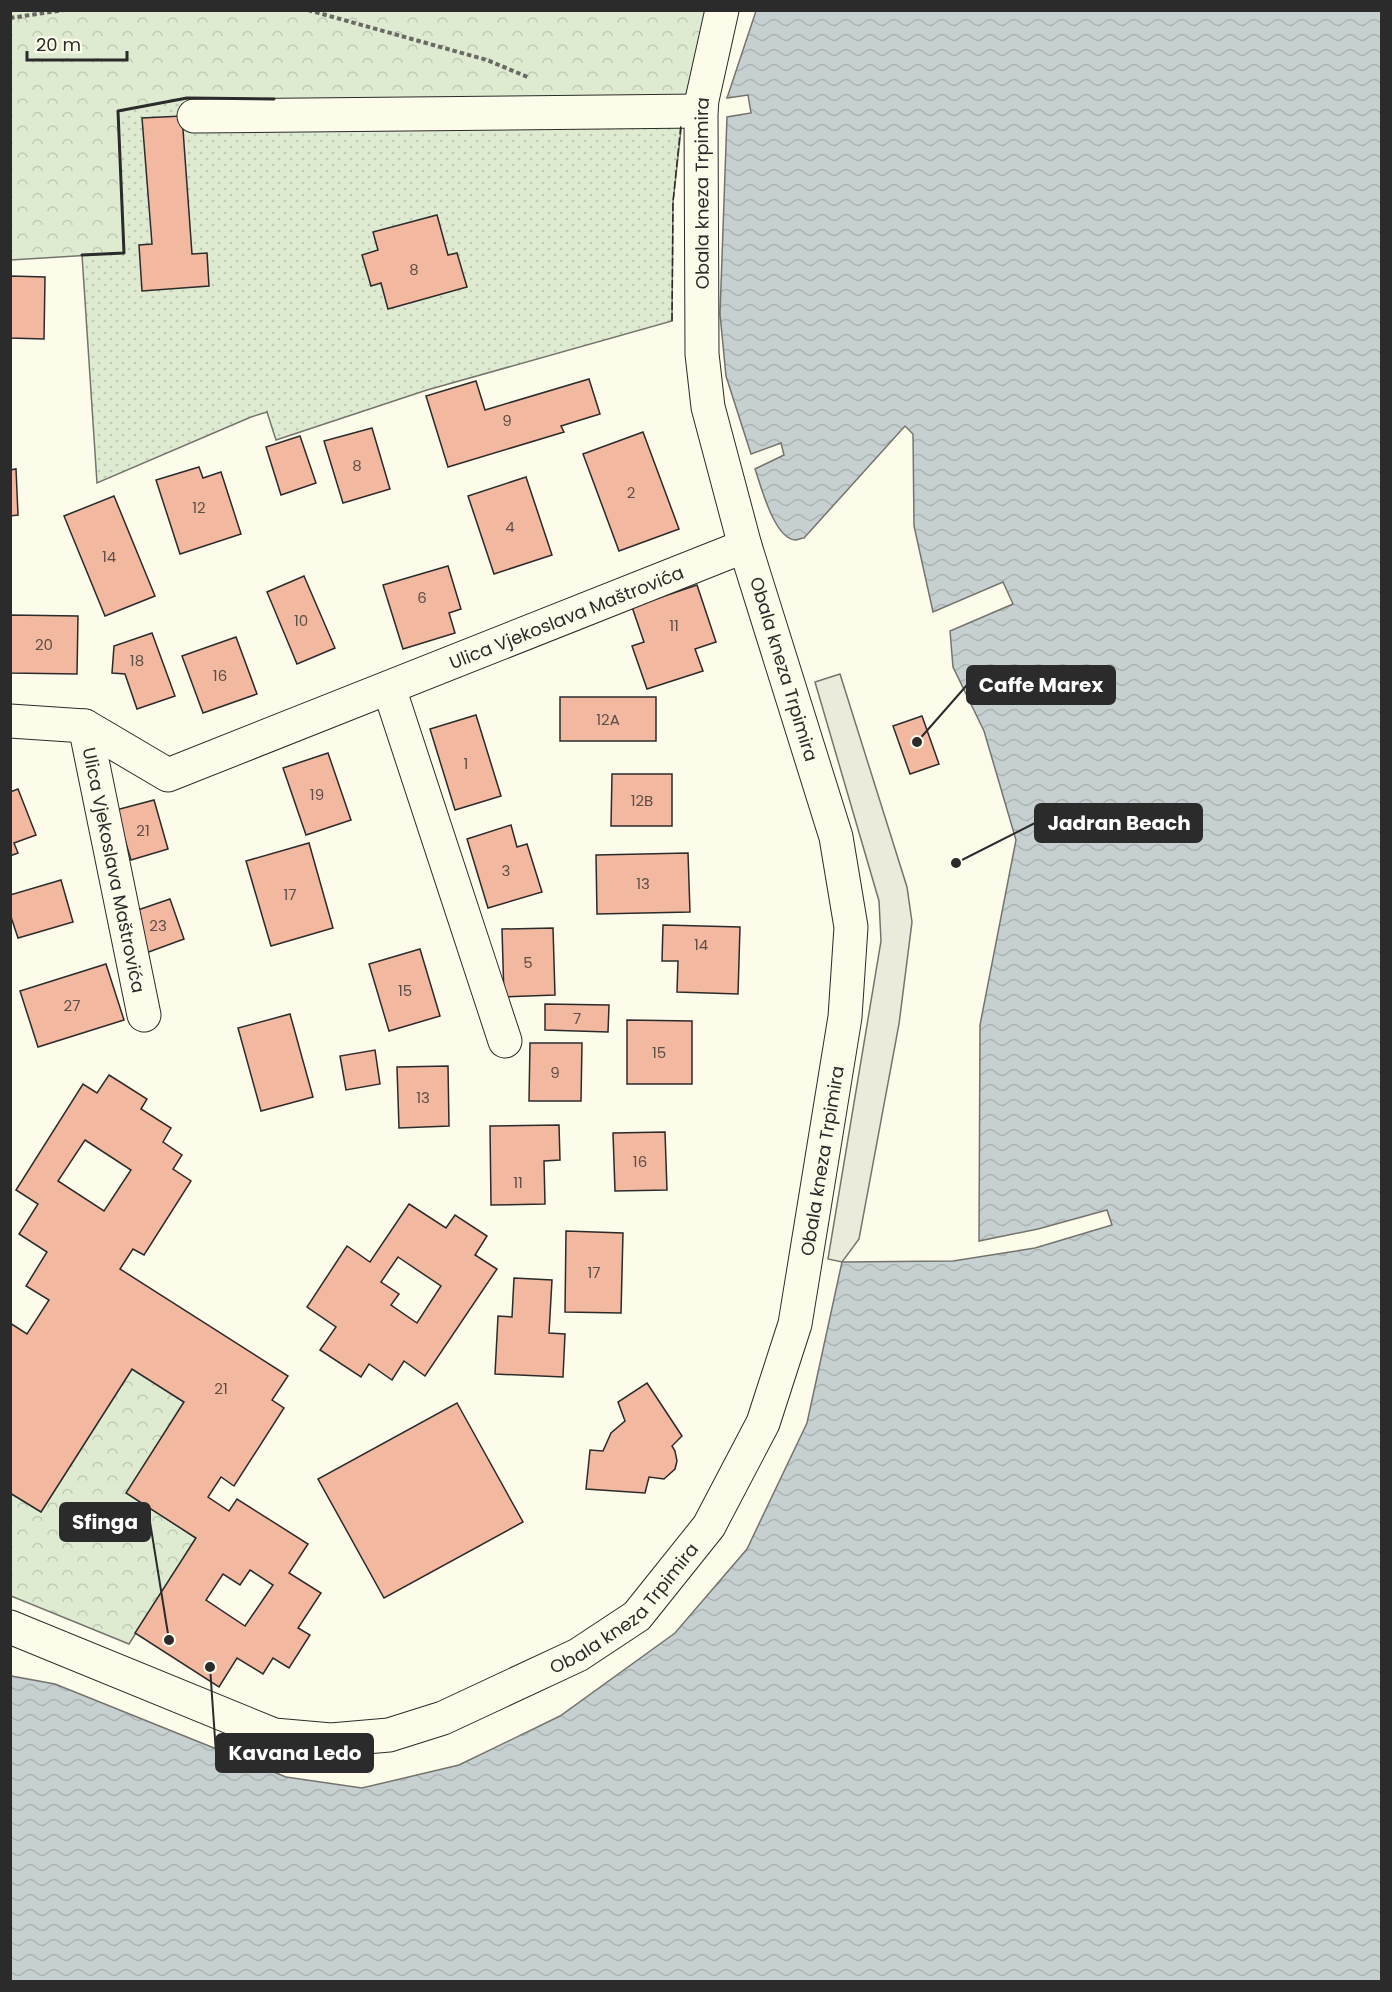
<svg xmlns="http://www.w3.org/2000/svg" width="1392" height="1992" font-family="Poppins,sans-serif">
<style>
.forest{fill:url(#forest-crowns);stroke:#74746e;stroke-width:1.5}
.garden{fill:url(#garden-dots);stroke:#74746e;stroke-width:1.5}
.parking{fill:#eceadb;stroke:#74746e;stroke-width:1.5}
.water{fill:url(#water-waves);stroke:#74746e;stroke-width:1.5}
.building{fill:#f2b8a0;stroke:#2b2b2b;stroke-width:1.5;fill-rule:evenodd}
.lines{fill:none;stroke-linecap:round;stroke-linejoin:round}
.minor-casing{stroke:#2b2b2b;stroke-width:35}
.path{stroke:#6a6964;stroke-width:4;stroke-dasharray:4.5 3;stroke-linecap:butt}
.minor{stroke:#fdfbea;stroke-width:33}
.fence{stroke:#2b2b2b;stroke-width:1.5;stroke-dasharray:8 3;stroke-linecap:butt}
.wall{stroke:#2b2b2b;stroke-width:3}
.labels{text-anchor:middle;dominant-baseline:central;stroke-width:4.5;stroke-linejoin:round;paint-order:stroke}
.number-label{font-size:15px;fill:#5d4e48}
.street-label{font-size:18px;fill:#2b2b2b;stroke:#fdfbea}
.leader{fill:none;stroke:#2b2b2b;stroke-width:2}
.callout-dot{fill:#2b2b2b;stroke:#fdfbea;stroke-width:2}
.callout{fill:#2b2b2b;stroke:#2b2b2b;stroke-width:2}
.callout-label{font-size:20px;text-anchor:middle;font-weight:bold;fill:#fff}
</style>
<defs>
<pattern id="forest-crowns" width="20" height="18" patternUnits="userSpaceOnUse" patternTransform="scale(1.5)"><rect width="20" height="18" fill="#deebd1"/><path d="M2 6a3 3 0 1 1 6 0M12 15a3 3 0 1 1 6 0" fill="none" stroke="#bfcab4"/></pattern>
<pattern id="garden-dots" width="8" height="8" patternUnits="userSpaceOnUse" patternTransform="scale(1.5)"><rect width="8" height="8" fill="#deebd1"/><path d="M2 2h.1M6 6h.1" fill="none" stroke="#bfcab4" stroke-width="1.8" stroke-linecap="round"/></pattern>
<pattern id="water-waves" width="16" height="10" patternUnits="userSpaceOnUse" patternTransform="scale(1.5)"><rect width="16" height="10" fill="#c7d0d0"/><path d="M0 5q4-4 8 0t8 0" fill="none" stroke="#abb3b3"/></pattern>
</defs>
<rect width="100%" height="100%" fill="#fdfbea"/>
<g class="forest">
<polygon points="11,11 708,11 684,103 187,98 118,111 124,253 11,260"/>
<polygon points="132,1369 184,1402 127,1493 196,1538 129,1644 11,1596 10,1493 41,1512"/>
</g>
<polygon class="garden" points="187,98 684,103 673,202 672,321 427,390 276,440 267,412 251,417 97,483 82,255 124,253 118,111"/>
<polygon class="parking" points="840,674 907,887 912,922 899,1024 859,1239 842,1262 828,1259 881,941 879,901 815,682"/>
<path class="water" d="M756,11H1381V1981H11V1676L55,1684L286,1777L362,1788L459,1765L560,1716L675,1633L747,1549L807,1423L842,1262L953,1261L1035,1248L1112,1225L1107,1210L1038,1229L979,1241L980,1025L1016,840L984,731L953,667L950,631L1013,604L1003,582L933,612L914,526L913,434L905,426L804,538C801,538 798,540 795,540C774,538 761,486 755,469L784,455L781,443L751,454L726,376L720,314L727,117L751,113L748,95L727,98Z"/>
<g class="building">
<polygon points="182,116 192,254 207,253 209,286 142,291 139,245 152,244 142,118"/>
<polygon points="437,215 448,255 457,253 467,287 388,309 381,283 371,286 362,255 378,250 373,232"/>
<polygon points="10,276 45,277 44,339 10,338"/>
<polygon points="589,379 600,414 561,426 564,432 448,467 426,396 476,381 485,410"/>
<polygon points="372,428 390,489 343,503 324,441"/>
<polygon points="643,432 679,529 619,551 583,454"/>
<polygon points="300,436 316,483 281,495 266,447"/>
<polygon points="199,467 203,478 221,472 241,534 180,554 156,480"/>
<polygon points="16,469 18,515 10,516 10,470"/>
<polygon points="526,477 552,555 494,574 468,496"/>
<polygon points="114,496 155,596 105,616 64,516"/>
<polygon points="448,566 461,609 449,613 455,633 403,649 383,585"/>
<polygon points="304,576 335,648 297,664 267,592"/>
<polygon points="697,585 716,642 695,649 703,671 647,689 632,646 644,642 632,607"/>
<polygon points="10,615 78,616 77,674 10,673"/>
<polygon points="152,633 175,696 137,709 125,674 112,673 114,646"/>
<polygon points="236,637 257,694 203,713 182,656"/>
<rect x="560" y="697" width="96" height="44"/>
<polygon points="476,715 501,796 455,810 430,729"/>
<polygon points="922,716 939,764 910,774 893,726"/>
<polygon points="328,753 351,820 306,835 283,768"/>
<polygon points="612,774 672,774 672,826 611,826"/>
<polygon points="18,789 36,835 14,843 18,853 10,856 10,792"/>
<polygon points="154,800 168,849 131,860 116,810"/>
<polygon points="511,825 517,847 527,844 542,892 488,908 467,839"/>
<polygon points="309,843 333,928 271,946 246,861"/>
<polygon points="688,853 690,912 597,914 596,855"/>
<polygon points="61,880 73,922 18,938 10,914 10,895"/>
<polygon points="170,899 184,939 146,953 132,912"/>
<polygon points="663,925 740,927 738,994 677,992 678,961 662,961"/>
<polygon points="553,928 555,995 504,997 502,929"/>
<polygon points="420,949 440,1016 389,1031 369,964"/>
<polygon points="106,964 124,1020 38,1047 20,991"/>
<polygon points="545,1004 609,1005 608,1032 545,1030"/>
<polygon points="290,1014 313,1097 261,1111 238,1028"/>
<polygon points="627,1020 692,1021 692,1084 627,1084"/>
<polygon points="530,1043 582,1043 581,1101 529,1101"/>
<polygon points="375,1050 380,1084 346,1090 340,1056"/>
<polygon points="448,1066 449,1126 399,1128 397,1067"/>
<path d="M109,1075L147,1099L141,1109L171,1128L163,1142L182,1155L173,1169L191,1181L144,1255L133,1249L120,1269L288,1376L272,1400L284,1408L234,1486L221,1477L208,1497L229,1511L237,1499L308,1544L289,1573L321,1593L298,1628L310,1635L289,1668L273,1658L263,1674L237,1658L219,1687L135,1633L196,1538L126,1493L184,1402L132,1369L41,1512L10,1493V1323L27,1334L49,1300L26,1286L47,1252L19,1234L38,1204L16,1190L83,1084L97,1093ZM85,1140L131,1170L104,1211L58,1181ZM250,1570L273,1585L245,1626L206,1600L223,1574L240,1585Z"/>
<polygon points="559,1125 560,1160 544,1161 545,1204 491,1205 490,1126"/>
<polygon points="665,1132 667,1190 615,1191 613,1133"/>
<path d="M409,1204L446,1228L455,1215L487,1236L475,1255L497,1269L425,1376L404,1361L392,1380L369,1364L361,1377L320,1350L336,1327L307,1307L347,1246L370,1262ZM398,1257L441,1286L417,1323L391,1305L399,1294L381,1282Z"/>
<polygon points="566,1231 623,1233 621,1313 565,1312"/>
<polygon points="514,1278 552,1280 549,1333 565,1334 563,1377 495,1374 498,1316 512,1317"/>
<polygon points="647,1383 682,1436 672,1446 675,1451 677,1461 675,1469 664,1479 649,1477 645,1493 586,1489 590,1450 603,1451 611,1433 625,1421 618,1402"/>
<polygon points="457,1403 523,1522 384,1598 318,1479"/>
</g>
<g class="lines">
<defs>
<g id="minor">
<polyline points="194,116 701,111"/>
<polyline points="389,688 505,1041"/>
<path id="s1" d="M10,721L85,726L168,775L745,546"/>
<path id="s2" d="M85,726L144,1015"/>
<path id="s3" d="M10,1627L274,1735L331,1740L389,1735L443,1718L578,1655L637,1616L709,1526L763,1423L795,1324L845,1017L851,927L836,837L745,546L708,407L702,354L701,111L702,100L722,10"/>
</g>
</defs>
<use href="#minor" class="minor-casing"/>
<g class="path">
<polyline points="308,10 487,60 530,78"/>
<polyline points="10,18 64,10"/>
</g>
<use href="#minor" class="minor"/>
<polyline class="fence" points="672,321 673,202 681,124"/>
<polyline class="wall" points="82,255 124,253 118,111 187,98 274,99"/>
</g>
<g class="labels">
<g class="number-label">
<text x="414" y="269">8</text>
<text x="507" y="420">9</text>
<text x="357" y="465">8</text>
<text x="631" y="492">2</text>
<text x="199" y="507">12</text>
<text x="510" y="526">4</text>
<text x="109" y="556">14</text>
<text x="422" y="597">6</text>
<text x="301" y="620">10</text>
<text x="674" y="625">11</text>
<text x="44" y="644">20</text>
<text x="137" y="660">18</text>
<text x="220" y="675">16</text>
<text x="608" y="719">12A</text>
<text x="466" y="763">1</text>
<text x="317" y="794">19</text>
<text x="642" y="800">12B</text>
<text x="143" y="830">21</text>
<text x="506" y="870">3</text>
<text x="643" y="883">13</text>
<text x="290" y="894">17</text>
<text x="158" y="925">23</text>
<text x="701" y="944">14</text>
<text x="528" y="962">5</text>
<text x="405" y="990">15</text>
<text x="72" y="1005">27</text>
<text x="577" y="1018">7</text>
<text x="659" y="1052">15</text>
<text x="555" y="1072">9</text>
<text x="423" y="1097">13</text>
<text x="640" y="1161">16</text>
<text x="518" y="1182">11</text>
<text x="594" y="1272">17</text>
<text x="221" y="1388">21</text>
</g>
<g class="street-label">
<text stroke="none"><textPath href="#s3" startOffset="2168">Obala kneza Trpimira</textPath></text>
<text stroke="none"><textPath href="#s1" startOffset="600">Ulica Vjekoslava Maštrovića</textPath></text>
<text transform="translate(784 669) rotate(73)">Obala kneza Trpimira</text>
<text stroke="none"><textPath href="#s2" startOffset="147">Ulica Vjekoslava Maštrovića</textPath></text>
<text stroke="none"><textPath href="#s3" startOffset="1178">Obala kneza Trpimira</textPath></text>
<text stroke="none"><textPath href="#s3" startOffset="672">Obala kneza Trpimira</textPath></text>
</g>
</g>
<path class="leader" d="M917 742L967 685M956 863L1035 823M169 1640L150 1522M210 1667L216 1753"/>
<g class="callout-dot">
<circle cx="917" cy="742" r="6"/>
<circle cx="956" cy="863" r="6"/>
<circle cx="169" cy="1640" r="6"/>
<circle cx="210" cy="1667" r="6"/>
</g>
<g class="callout">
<rect x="967" y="666" width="148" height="38" rx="6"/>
<rect x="1035" y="804" width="167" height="38" rx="6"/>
<rect x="60" y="1503" width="90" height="38" rx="6"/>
<rect x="216" y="1734" width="157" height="38" rx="6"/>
</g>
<g class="callout-label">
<text x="1041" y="692">Caffe Marex</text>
<text x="1119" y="830">Jadran Beach</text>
<text x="105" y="1529">Sfinga</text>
<text x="295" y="1760">Kavana Ledo</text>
</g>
<rect width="1392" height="1992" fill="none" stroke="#2b2b2b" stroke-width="24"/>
<path d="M27 51v9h100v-9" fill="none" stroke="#2b2b2b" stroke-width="3"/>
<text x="36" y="51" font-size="18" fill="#2b2b2b" stroke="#fdfbea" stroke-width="4.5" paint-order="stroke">20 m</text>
</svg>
